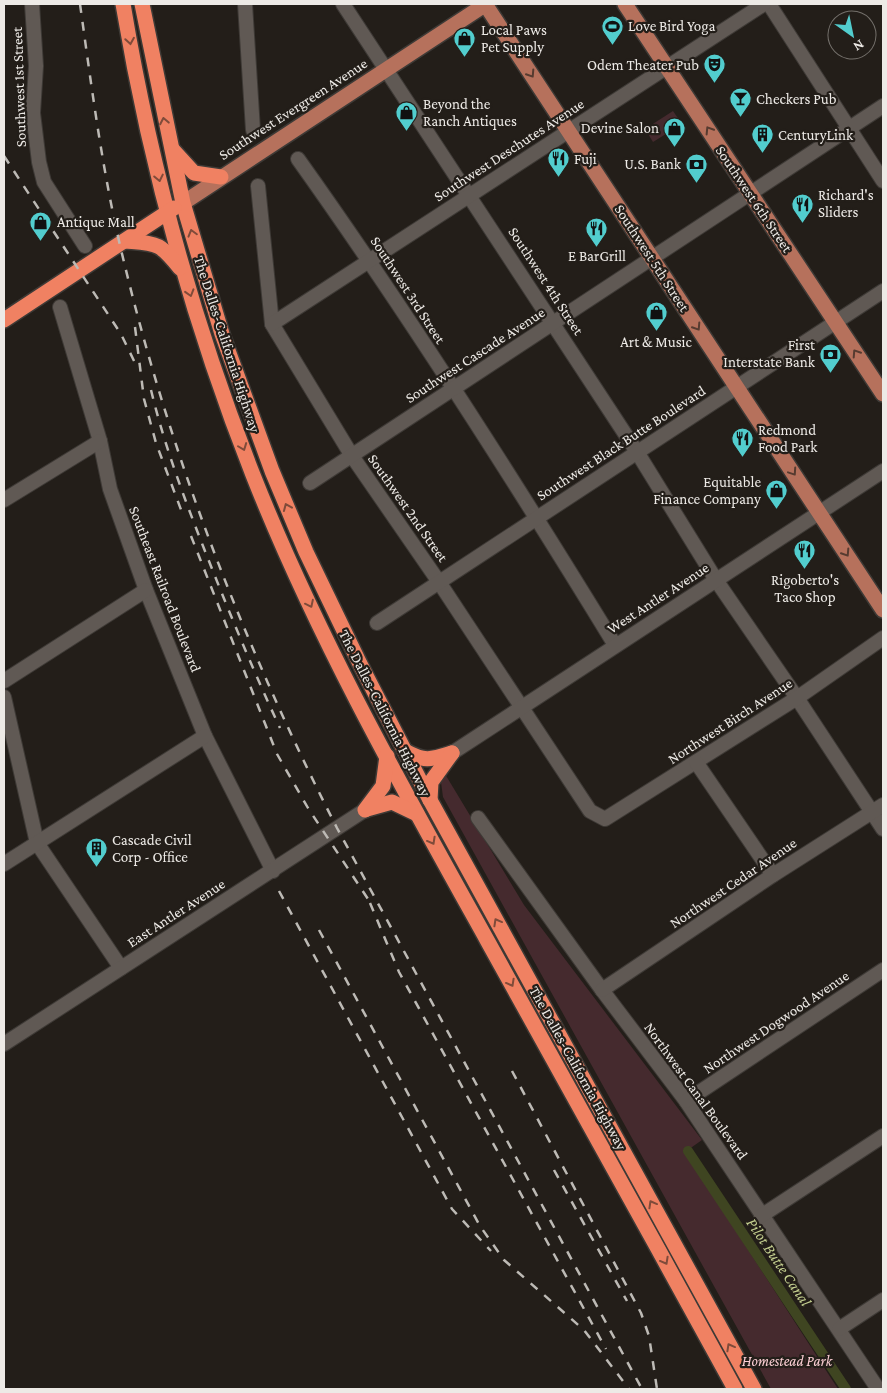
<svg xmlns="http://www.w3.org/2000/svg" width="887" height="1393" font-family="'Crimson Pro',serif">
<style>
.green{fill:#452a2e}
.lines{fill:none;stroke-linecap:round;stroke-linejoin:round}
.canal{stroke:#3f4521;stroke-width:10}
.minor-casing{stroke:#3e3a36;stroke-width:16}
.major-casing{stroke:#3e3a36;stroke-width:18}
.highway-casing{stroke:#3e3a36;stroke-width:18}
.minor{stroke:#605954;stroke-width:14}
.major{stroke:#b6715c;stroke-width:15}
.highway{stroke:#f08162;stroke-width:15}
.rail{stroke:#bdbab5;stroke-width:2.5;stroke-dasharray:9 9;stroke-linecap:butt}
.oneway{stroke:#7f4b3a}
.oneway2{stroke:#563b30}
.labels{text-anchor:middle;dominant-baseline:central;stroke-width:4.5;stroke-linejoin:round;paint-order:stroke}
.poi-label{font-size:15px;fill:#edeae6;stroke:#231e19;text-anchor:start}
.street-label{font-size:15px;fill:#edeae6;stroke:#231e19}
.park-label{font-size:15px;font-style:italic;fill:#fccfd4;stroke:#231e19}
.water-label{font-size:16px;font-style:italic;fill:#c5d090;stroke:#231e19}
</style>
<rect width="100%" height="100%" fill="#231e19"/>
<g class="green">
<polygon points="673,111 682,124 653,142 645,129"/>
<polygon points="445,774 524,905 702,1140 685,1152 838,1389 771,1389 443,797 441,782"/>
</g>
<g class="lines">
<polyline class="canal" points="688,1151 846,1389"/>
<defs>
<g id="minor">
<polyline points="32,4 36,66 33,113 39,162 44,182 85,246"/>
<polyline points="245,4 253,130"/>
<polyline points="343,4 637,452 716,580 797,698 883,829"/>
<polyline points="769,4 883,181"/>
<path d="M298,159C410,316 514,480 615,645"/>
<polyline points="258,186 272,324 352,456 439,582 590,811 605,819 797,698 883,638"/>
<polyline points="60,307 100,441 110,489 146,590 205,736 273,871"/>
<polyline points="272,324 764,4"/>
<polyline points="310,483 883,106"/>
<polyline points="4,500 100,441"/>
<polyline points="377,623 883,291"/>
<polyline points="4,681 146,590"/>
<polyline points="4,697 37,843 121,968"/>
<polyline points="452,753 883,471"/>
<polyline points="696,762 773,875"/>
<polyline points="478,818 602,990 686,1101 878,1389"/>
<polyline points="4,864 205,736"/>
<polyline points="602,990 773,875 883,805"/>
<polyline points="4,1044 365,810"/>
<polyline points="686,1101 883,970"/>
<polyline points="761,1216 883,1136"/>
<polyline points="839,1329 883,1300"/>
</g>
<g id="major">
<polyline points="485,4 883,610"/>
<polyline points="625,4 883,394"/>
<polyline points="183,203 486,4"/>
</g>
<g id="highway">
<path d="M123,4C150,165 193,323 253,475C317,637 403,789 487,940C570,1090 653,1239 735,1389"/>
<polyline points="142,4 183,203 222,334 272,471 306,552 360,664 430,800 754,1389"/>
<polyline points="173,150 194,173 221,177"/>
<path d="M125,241C158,244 159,242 180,268"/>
<polyline points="4,320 174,208"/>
<path d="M405,751C425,762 430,760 452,753"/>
<polyline points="430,800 431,782 452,753"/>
<polyline points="367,809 392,802 417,814"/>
<polyline points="365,810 383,786 387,756"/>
</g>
</defs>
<use href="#minor" class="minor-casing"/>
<use href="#major" class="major-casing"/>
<use href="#highway" class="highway-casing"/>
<use href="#minor" class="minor"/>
<use href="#major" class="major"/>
<use href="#highway" class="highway"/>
<g class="rail">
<path d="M80,4C92,90 103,177 124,262C171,458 245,648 337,828L642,1389"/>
<polyline points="4,156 121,334 136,365"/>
<polyline points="135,327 144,399 156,443 183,515"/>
<path d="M151,390C164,444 183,495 203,546C227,607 252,668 280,728"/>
<polyline points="191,536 277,754 308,808 368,899"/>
<polyline points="279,891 452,1209 491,1251"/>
<polyline points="370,903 399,972 606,1349"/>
<polyline points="319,930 480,1226 504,1260 584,1330 629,1389"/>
<polyline points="512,1071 641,1313 649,1336 657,1389"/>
<polyline points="554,1170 627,1301"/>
</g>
</g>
<defs><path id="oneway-chevron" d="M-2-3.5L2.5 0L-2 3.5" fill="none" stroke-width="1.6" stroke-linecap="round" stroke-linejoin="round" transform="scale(1.25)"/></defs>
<g class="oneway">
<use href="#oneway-chevron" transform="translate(130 41) rotate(81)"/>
<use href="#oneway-chevron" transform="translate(164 121) rotate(-101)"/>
<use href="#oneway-chevron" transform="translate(159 178) rotate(78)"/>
<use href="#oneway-chevron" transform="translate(192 233) rotate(-106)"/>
<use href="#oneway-chevron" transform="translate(190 293) rotate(73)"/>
<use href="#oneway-chevron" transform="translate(243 447) rotate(69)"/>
<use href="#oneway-chevron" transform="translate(287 507) rotate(-113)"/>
<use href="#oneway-chevron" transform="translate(310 604) rotate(64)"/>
<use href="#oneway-chevron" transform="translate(432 841) rotate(61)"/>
<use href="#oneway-chevron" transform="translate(497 922) rotate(-119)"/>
<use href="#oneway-chevron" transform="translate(511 983) rotate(61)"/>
<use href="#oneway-chevron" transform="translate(652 1204) rotate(-119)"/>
<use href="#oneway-chevron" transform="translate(665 1261) rotate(61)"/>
<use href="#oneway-chevron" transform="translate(730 1347) rotate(-119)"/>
</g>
<g class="oneway2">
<use href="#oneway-chevron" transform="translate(531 74) rotate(57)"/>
<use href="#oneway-chevron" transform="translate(709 130) rotate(-122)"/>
<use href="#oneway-chevron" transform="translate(697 327) rotate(57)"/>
<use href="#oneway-chevron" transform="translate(856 353) rotate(-123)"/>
<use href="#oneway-chevron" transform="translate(793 472) rotate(56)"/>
<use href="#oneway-chevron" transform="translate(846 553) rotate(57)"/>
</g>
<defs>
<symbol id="stadium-pin" viewBox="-11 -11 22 30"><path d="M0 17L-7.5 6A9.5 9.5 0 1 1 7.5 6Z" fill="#52cdce" stroke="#231e19"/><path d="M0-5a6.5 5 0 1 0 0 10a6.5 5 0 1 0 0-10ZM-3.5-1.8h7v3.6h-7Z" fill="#111"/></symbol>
<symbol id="shop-pin" viewBox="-11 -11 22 30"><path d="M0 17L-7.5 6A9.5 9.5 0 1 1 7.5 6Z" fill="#52cdce" stroke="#231e19"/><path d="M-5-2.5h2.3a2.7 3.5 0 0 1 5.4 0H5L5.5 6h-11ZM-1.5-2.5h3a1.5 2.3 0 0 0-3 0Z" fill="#111"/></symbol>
<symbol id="theatre-pin" viewBox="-11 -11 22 30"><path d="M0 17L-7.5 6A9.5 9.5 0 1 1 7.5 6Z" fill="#52cdce" stroke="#231e19"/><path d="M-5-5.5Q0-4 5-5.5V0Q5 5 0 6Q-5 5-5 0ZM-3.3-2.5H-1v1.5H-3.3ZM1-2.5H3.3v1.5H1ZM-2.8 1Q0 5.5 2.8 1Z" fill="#111"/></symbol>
<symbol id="bar-pin" viewBox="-11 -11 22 30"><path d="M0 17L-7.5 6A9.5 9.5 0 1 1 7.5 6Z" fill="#52cdce" stroke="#231e19"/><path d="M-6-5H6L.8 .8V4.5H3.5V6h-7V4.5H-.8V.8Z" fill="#111"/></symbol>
<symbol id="building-pin" viewBox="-11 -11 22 30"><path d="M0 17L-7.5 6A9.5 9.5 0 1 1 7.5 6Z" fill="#52cdce" stroke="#231e19"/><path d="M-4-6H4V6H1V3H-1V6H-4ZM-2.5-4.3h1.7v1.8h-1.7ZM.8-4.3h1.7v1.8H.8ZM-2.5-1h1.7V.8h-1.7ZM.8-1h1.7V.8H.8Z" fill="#111"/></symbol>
<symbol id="restaurant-pin" viewBox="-11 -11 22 30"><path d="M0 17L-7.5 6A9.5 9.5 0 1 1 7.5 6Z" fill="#52cdce" stroke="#231e19"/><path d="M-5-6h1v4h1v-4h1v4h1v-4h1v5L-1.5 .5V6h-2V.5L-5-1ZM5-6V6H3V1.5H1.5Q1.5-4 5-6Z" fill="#111"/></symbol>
<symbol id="bank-pin" viewBox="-11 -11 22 30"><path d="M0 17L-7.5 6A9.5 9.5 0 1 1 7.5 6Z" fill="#52cdce" stroke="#231e19"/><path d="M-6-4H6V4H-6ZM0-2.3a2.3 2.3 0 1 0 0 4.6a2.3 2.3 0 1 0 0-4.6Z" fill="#111"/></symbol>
</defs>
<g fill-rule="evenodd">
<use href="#stadium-pin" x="600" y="14" width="25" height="34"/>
<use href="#shop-pin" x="452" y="26" width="25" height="34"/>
<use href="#theatre-pin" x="702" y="52" width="25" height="34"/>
<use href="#bar-pin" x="728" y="86" width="25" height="34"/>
<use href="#shop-pin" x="394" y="100" width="25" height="34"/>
<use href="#shop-pin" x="662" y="116" width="25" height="34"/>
<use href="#building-pin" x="750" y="122" width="25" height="34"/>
<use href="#restaurant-pin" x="546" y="146" width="25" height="34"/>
<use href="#bank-pin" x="684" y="152" width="25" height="34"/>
<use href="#restaurant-pin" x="790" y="192" width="25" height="34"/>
<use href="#shop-pin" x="28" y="210" width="25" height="34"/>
<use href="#restaurant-pin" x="584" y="216" width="25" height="34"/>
<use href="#shop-pin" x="644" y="300" width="25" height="34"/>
<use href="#bank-pin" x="818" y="342" width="25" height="34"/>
<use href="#restaurant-pin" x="730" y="426" width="25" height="34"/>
<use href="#shop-pin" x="764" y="478" width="25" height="34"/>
<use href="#restaurant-pin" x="792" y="538" width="25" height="34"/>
<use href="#building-pin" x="84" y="836" width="25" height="34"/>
</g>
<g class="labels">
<g class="poi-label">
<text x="628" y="26">Love Bird Yoga</text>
<text x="481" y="30">Local Paws<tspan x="481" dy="17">Pet Supply</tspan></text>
<text x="699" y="65" text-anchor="end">Odem Theater Pub</text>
<text x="756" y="99">Checkers Pub</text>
<text x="423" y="104">Beyond the<tspan x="423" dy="17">Ranch Antiques</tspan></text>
<text x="659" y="128" text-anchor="end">Devine Salon</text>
<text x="778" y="135">CenturyLink</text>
<text x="574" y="159">Fuji</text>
<text x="681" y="164" text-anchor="end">U.S. Bank</text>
<text x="818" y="195">Richard's<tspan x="818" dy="17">Sliders</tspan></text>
<text x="57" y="222">Antique Mall</text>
<text x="597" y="256" text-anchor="middle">E BarGrill</text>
<text x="656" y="342" text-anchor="middle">Art &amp; Music</text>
<text x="815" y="345" text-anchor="end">First<tspan x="815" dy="17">Interstate Bank</tspan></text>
<text x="758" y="430">Redmond<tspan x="758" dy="17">Food Park</tspan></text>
<text x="761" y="482" text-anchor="end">Equitable<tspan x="761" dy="17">Finance Company</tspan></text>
<text x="805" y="580" text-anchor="middle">Rigoberto's<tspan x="805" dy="17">Taco Shop</tspan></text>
<text x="112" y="840">Cascade Civil<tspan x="112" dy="17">Corp - Office</tspan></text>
</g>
<g class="street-label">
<text transform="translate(19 87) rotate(-92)">Southwest 1st Street</text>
<text transform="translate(293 109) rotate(-33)">Southwest Evergreen Avenue</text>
<text transform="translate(509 150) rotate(-33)">Southwest Deschutes Avenue</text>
<text transform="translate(754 199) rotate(56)">Southwest 6th Street</text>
<text transform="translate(652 258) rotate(57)">Southwest 5th Street</text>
<text transform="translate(546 281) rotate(57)">Southwest 4th Street</text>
<text transform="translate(408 290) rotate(57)">Southwest 3rd Street</text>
<text transform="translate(227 344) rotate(72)">The Dalles-California Highway</text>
<text transform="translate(475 355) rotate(-33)">Southwest Cascade Avenue</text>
<text transform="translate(621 443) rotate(-33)">Southwest Black Butte Boulevard</text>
<text transform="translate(408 508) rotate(55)">Southwest 2nd Street</text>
<text transform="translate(165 589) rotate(69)">Southeast Railroad Boulevard</text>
<text transform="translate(658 598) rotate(-33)">West Antler Avenue</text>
<text transform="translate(385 713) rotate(63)">The Dalles-California Highway</text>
<text transform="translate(730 721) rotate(-33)">Northwest Birch Avenue</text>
<text transform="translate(733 883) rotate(-34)">Northwest Cedar Avenue</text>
<text transform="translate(176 913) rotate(-33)">East Antler Avenue</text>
<text transform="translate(776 1022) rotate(-34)">Northwest Dogwood Avenue</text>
<text transform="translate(578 1068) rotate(61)">The Dalles-California Highway</text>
<text transform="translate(696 1091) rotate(54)">Northwest Canal Boulevard</text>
</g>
<g class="park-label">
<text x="787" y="1361">Homestead Park</text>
</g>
<g class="water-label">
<text transform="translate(779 1262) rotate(56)">Pilot Butte Canal</text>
</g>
</g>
<rect width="887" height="1393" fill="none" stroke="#edeae6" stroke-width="10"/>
<g transform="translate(852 35) rotate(147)"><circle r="24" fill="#231e19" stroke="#74706b"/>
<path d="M0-4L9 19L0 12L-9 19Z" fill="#52cdce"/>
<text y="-8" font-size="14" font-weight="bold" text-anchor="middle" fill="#edeae6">N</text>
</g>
</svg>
